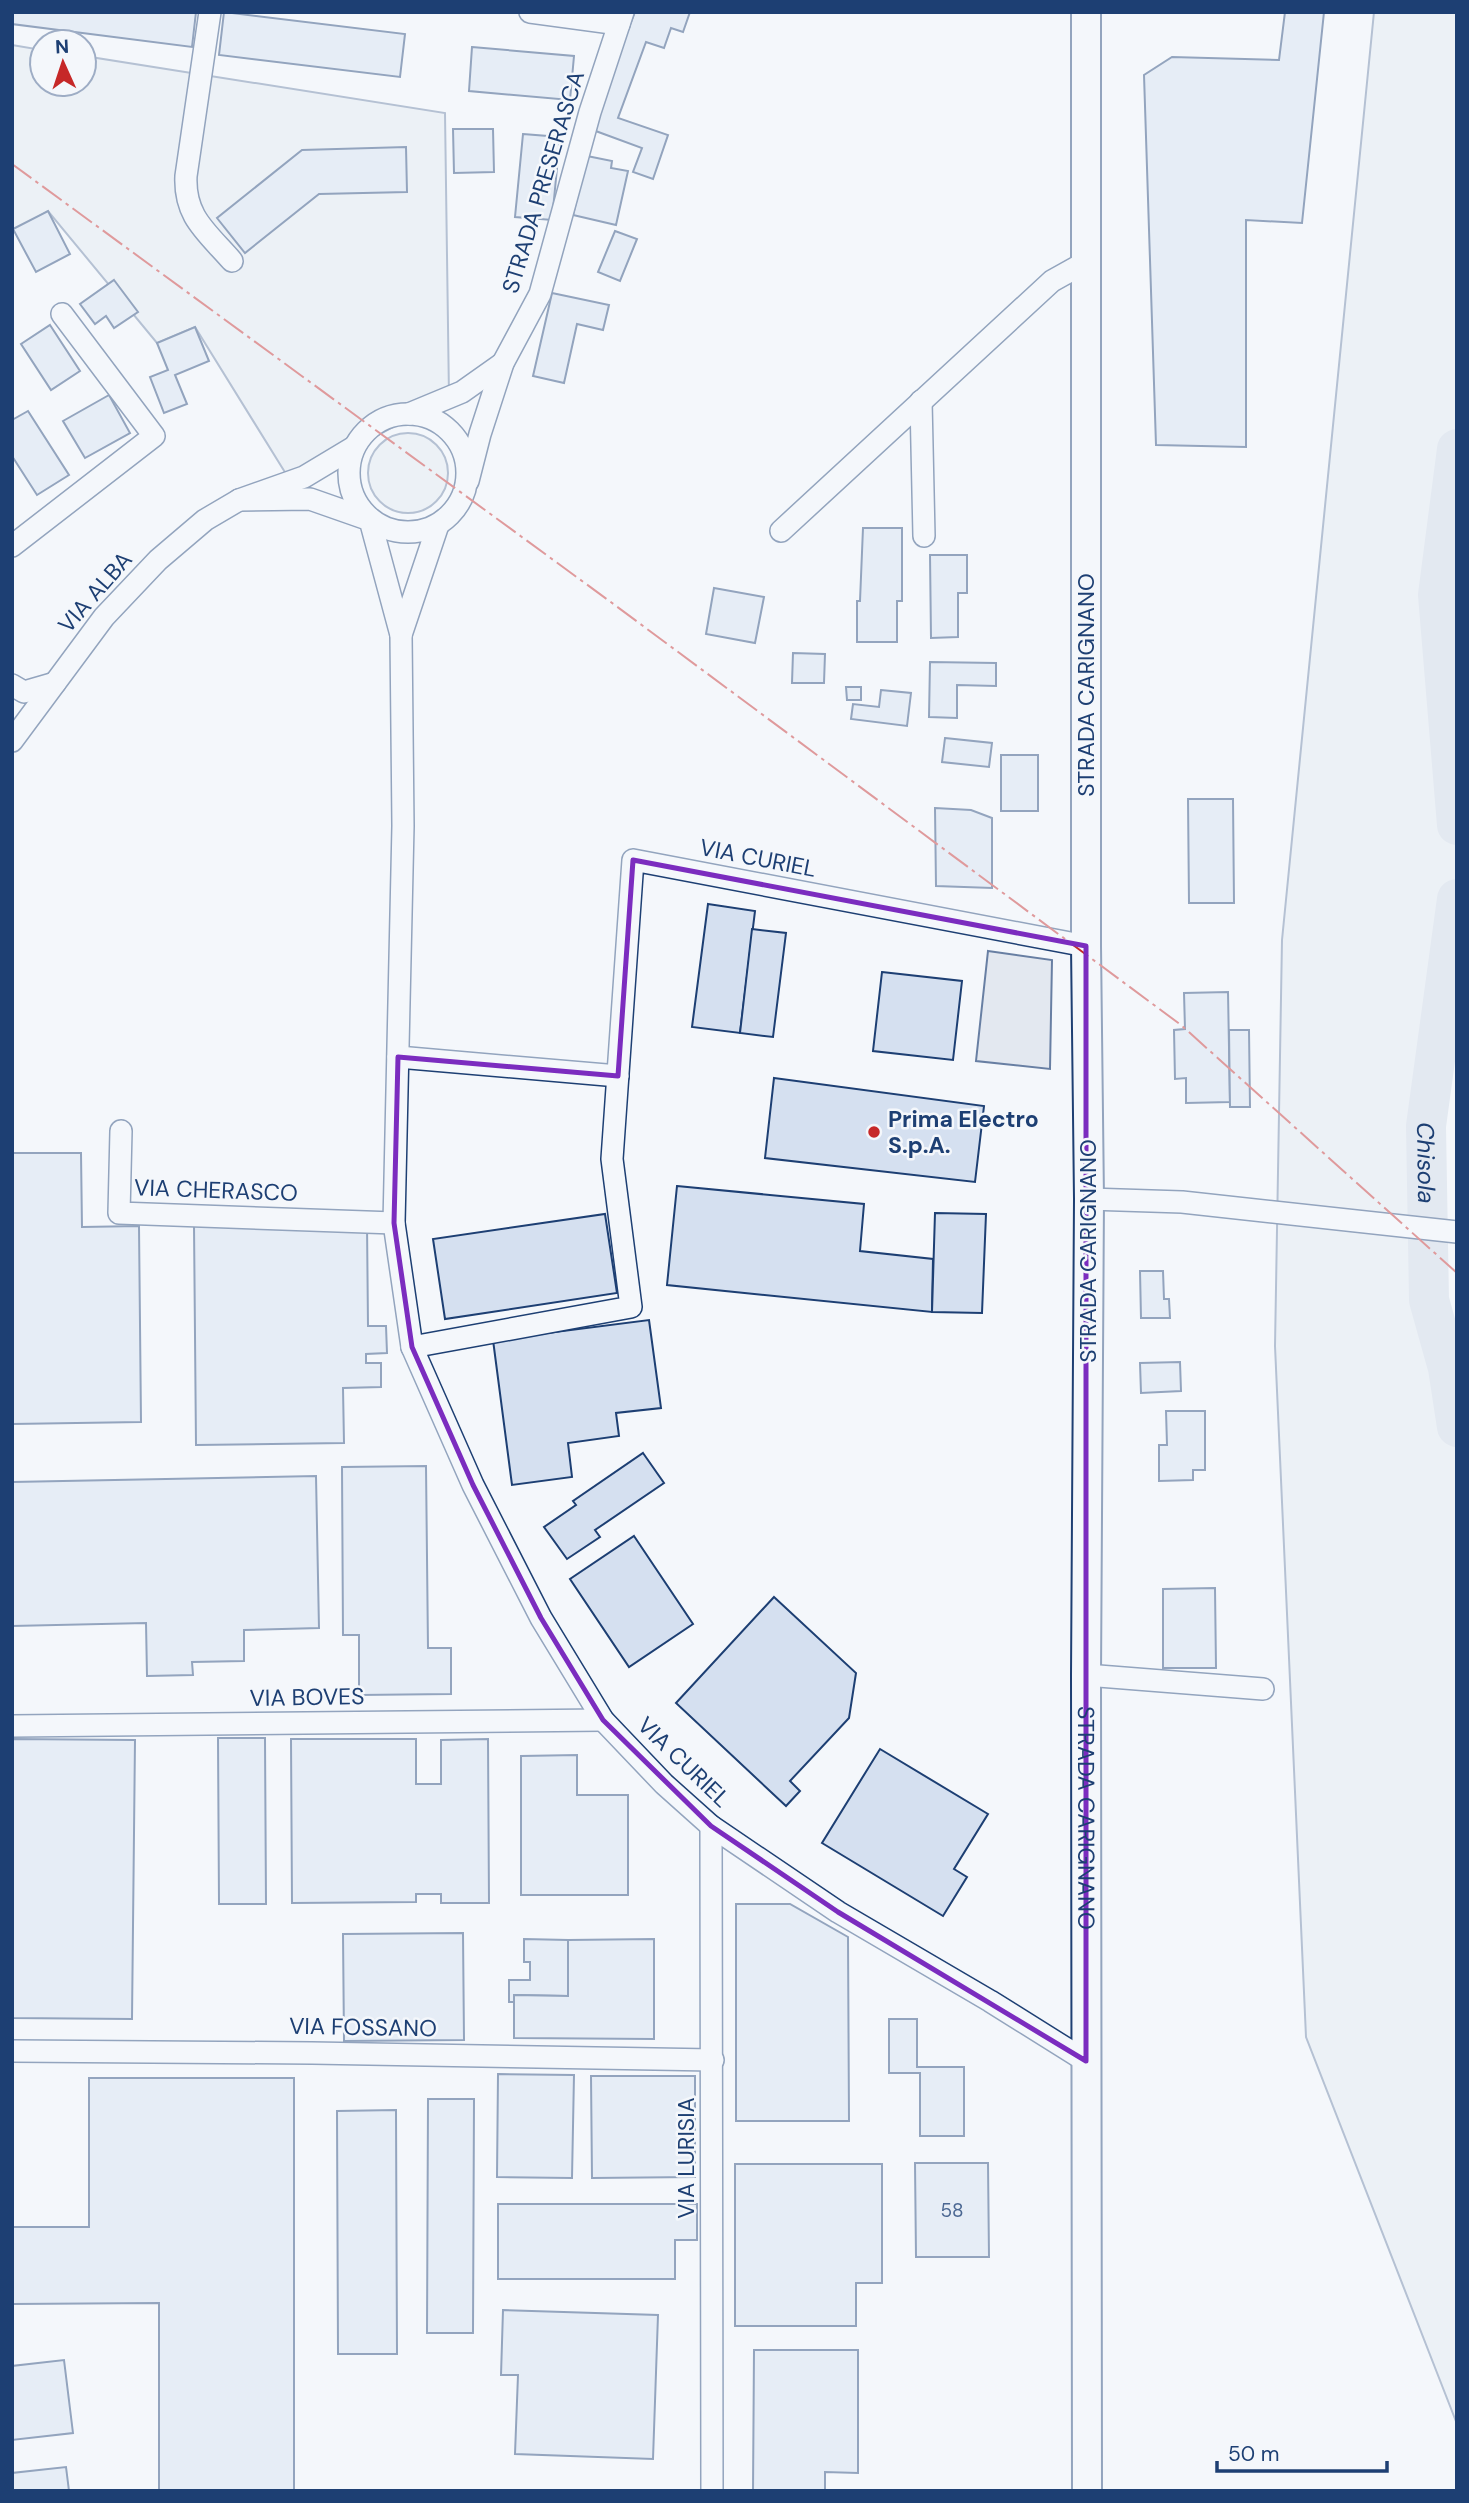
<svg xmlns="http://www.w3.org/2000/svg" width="1469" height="2503" font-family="'DM Sans',sans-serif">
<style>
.green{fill:#e3e9f0;stroke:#687fa3;stroke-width:2}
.parking{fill:#e3e8f0;stroke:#687fa3;stroke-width:2}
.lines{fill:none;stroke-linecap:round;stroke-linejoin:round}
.river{stroke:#cfd7e4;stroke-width:40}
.building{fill:#d5e0f0;stroke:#1d3f73;stroke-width:2}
.minor-casing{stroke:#1d3f73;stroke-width:24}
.secondary-casing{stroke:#1d3f73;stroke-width:32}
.minor{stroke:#f4f7fb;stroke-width:21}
.secondary{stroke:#f4f7fb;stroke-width:28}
.power{stroke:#c62828;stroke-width:2;stroke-dasharray:24 5 3.5 5;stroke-linecap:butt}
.marked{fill:none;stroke:#7b2cbf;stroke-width:5;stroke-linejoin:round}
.poi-dot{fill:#c62828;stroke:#f4f7fb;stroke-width:2.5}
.labels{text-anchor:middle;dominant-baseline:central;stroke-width:5;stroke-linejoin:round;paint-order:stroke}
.number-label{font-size:19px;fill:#4b6792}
.street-label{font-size:23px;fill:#1d3f73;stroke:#f4f7fb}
.poi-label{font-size:23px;font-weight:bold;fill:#1d3f73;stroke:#f4f7fb;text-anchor:start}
.water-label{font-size:24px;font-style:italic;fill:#1d3f73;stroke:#f4f7fb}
</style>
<rect width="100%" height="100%" fill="#f4f7fb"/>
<g class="green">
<polygon points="1374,12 1457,12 1457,449 1438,595 1457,825 1457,899 1426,1126 1429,1300 1457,1448 1457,2424 1306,2037 1275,1346 1282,940"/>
<polygon points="12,45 42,50 42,84 84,84 84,56 445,113 449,397 291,482 195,327 157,343 48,211 12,232"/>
<circle cx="408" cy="473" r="40"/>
</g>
<polygon class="parking" points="988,951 1052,960 1050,1069 976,1061"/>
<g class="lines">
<g class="river">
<polyline points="1457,449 1438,595 1457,825"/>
<path id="s1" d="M1457,899L1426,1126L1429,1300L1448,1368L1457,1427"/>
</g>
</g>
<g class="building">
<polygon points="12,12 196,12 192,47 12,24"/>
<polygon points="224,12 405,34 400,77 219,55"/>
<polygon points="635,12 690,12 683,32 671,28 664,48 646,42 618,118 668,135 653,179 633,172 642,148 593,130 598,106"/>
<polygon points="1285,12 1324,12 1302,223 1246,220 1246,447 1156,445 1144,75 1172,57 1279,60"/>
<polygon points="472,47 574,56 570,100 469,91"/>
<polygon points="453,129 493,129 494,172 454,173"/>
<polygon points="523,134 560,137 552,220 515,217"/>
<polygon points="406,147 407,192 319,194 245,253 217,218 302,150"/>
<polygon points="587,156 612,161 611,168 628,171 616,225 573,215"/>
<polygon points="48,211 70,254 36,272 13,229"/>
<polygon points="615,231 637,239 620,281 598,272"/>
<polygon points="114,280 138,312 114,328 106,316 95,324 80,304"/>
<polygon points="552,293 609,305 603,330 577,324 564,383 533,376"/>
<polygon points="50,325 80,371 51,390 21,344"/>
<polygon points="195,327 209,361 175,375 187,404 164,413 150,377 168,370 157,343"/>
<polygon points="109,395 130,433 85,458 63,421"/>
<polygon points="28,411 69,475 37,495 12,456 12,420"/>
<polygon points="863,528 902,528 902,601 897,601 897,642 857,642 857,601 860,601"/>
<polygon points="930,555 967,555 967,593 958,593 958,637 931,638"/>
<polygon points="714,588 764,597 755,643 706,634"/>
<polygon points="793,653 825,654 824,683 792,683"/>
<polygon points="930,662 996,663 996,686 957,685 957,718 929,717"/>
<polygon points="846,687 861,687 861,700 847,700"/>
<polygon points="881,690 911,693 907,726 851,719 853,704 879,707"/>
<polygon points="945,738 992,743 989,767 942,762"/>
<rect x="1001" y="755" width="37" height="56"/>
<polygon points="1188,799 1233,799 1234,903 1189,903"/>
<polygon points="935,808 971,810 992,818 992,888 936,886"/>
<polygon points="708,904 755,911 740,1033 692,1027"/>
<polygon points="752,929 786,933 773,1037 740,1033"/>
<polygon points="882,972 962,981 953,1060 873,1051"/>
<polygon points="1228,992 1230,1102 1186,1103 1186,1078 1175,1079 1174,1030 1185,1029 1184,993"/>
<polygon points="1229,1030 1249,1030 1250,1107 1230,1107"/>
<polygon points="774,1078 984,1106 975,1182 765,1158"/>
<polygon points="12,1153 81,1153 82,1227 139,1226 141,1422 12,1424"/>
<polygon points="677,1186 864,1204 860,1251 933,1259 932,1312 667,1285"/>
<polygon points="935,1213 986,1214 982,1313 932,1312"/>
<polygon points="605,1214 617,1293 445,1319 433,1239"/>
<polygon points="367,1223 368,1326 386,1326 387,1353 366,1354 366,1363 381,1363 381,1387 343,1388 344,1443 196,1445 194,1225"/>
<polygon points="1140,1271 1163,1271 1164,1299 1169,1299 1170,1318 1141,1318"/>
<polygon points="649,1320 661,1408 616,1413 619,1436 568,1443 572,1477 512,1485 493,1340"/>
<polygon points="1180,1362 1181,1391 1141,1393 1140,1363"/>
<polygon points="1166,1411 1205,1411 1205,1470 1193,1470 1193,1480 1159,1481 1159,1445 1167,1445"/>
<polygon points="643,1453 664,1483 595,1530 600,1537 567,1559 544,1527 576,1505 573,1501"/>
<polygon points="426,1466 428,1648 451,1648 451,1694 359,1695 359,1635 343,1635 342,1467"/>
<polygon points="316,1476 319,1628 244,1630 244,1661 192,1662 193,1675 147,1676 146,1623 12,1626 12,1482"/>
<polygon points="634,1536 693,1624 629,1667 570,1579"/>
<polygon points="1215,1588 1216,1668 1163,1668 1163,1589"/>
<polygon points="774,1597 856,1673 849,1718 790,1781 800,1791 786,1806 676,1703"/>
<polygon points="218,1738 265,1738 266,1904 219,1904"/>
<polygon points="12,1739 135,1740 132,2019 12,2018"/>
<polygon points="291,1739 416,1739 416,1784 441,1784 441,1740 488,1739 489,1903 441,1903 441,1894 416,1894 416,1902 292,1903"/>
<polygon points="880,1749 988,1814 954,1869 967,1877 943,1916 822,1843"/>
<polygon points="577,1755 577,1795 628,1795 628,1895 521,1895 521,1756"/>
<polygon points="736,1904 790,1904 848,1937 849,2121 736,2121"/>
<polygon points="463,1933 464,2040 344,2041 343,1934"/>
<polygon points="524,1939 568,1940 568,1996 514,1995 514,2002 509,2002 509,1980 530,1980 530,1962 524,1962"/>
<polygon points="654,1939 654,2039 514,2038 514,1995 568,1996 568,1940"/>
<polygon points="889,2019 917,2019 917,2067 964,2067 964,2136 920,2136 920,2073 889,2073"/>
<polygon points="498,2074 574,2075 572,2178 497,2177"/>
<polygon points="591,2076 695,2076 695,2177 592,2178"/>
<polygon points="89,2078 294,2078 294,2491 159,2491 159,2303 12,2304 12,2227 89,2227"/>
<polygon points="428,2099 474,2099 473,2333 427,2333"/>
<polygon points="396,2110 397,2354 338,2354 337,2111"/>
<polygon points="915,2163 988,2163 989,2257 916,2257"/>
<polygon points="735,2164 882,2164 882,2283 856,2283 856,2326 735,2326"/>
<polygon points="498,2204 697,2204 697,2240 675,2240 675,2279 498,2279"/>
<polygon points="503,2310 658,2315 653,2459 515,2454 518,2375 501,2375"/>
<polygon points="754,2350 858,2350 858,2473 825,2472 825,2491 753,2491"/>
<polygon points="64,2360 73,2433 12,2440 12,2366"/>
<polygon points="66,2467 69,2491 12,2491 12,2473"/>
</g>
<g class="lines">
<defs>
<g id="minor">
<path d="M210,12L186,176C184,217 207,232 232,261"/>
<polyline points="530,12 619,24"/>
<polyline points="921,401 924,536"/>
<circle cx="408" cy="473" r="59"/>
<polyline points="409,414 462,392 503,363"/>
<polyline points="468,481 480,434 503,363 540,294 590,112 623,12"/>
<polyline points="239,500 310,499 370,520 401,635 403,826 394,1223 412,1347 473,1485 541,1618 603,1720 664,1784 711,1826 838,1912 990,2001 1086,2061"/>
<polyline points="781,531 1052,281 1086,262"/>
<polyline points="12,546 154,436 62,314"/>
<polyline points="401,635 438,525"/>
<polyline points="12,685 24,692 55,683"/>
<polyline points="12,741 104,617 158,560 205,520 239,500 304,477 354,447"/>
<polyline points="398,1057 618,1076"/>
<polyline points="121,1131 119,1213 394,1223"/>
<polyline points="1089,1199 1182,1202 1457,1232"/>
<polyline points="412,1347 631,1307 612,1159 633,860 1086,946"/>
<polyline points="1086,1675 1263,1689"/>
<polyline points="12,1726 603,1720"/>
<polyline points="711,1826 712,2491"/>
<polyline points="12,2051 312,2053 713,2060"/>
</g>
<g id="secondary">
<path id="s2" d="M1086,12V946L1089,1199L1086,1675L1087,2491"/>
</g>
</defs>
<use href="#minor" class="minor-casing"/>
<use href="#secondary" class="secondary-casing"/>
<use href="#minor" class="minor"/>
<use href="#secondary" class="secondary"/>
<polyline class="power" points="12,164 608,600 1181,1025 1457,1273"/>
</g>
<path d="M0 0H1469V2503H0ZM633,860L1086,946V2061L838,1912L711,1826L603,1720L541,1618L473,1485L412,1347L394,1223L398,1057L618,1076Z" fill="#f4f7fb" fill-opacity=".55" fill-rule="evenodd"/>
<path class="marked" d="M633,860L1086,946V2061L838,1912L711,1826L603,1720L541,1618L473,1485L412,1347L394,1223L398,1057L618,1076Z"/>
<circle class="poi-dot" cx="874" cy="1132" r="7"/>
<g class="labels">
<g class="number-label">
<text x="952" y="2210">58</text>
</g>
<g class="street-label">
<text transform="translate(543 182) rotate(-73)">STRADA PRESERASCA</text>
<text transform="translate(95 592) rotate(-49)">VIA ALBA</text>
<text transform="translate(1086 685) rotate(-90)">STRADA CARIGNANO</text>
<text transform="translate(758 858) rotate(11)">VIA CURIEL</text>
<text transform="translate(216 1190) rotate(2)">VIA CHERASCO</text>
<text transform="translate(1088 1251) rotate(-90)">STRADA CARIGNANO</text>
<text transform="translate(307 1697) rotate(-1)">VIA BOVES</text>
<text transform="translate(684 1762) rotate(44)">VIA CURIEL</text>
<text stroke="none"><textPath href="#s2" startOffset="1806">STRADA CARIGNANO</textPath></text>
<text transform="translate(363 2027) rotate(1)">VIA FOSSANO</text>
<text transform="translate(686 2158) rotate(-90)">VIA LURISIA</text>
</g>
<g class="poi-label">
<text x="888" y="1119">Prima Electro<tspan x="888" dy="26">S.p.A.</tspan></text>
</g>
<g class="water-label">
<text stroke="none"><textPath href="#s1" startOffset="266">Chisola</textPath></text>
</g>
</g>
<rect width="1469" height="2503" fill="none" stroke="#1d3f73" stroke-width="28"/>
<g transform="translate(63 63) rotate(357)"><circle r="33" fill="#f4f7fb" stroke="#9eadc5" stroke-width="2"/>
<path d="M0-5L12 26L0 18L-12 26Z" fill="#c62828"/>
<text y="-10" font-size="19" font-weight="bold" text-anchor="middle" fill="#1d3f73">N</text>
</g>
<path d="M1217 2461v10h170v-10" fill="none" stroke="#1d3f73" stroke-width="3.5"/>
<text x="1228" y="2461" font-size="21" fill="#1d3f73" stroke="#f4f7fb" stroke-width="5" paint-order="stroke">50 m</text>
</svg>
